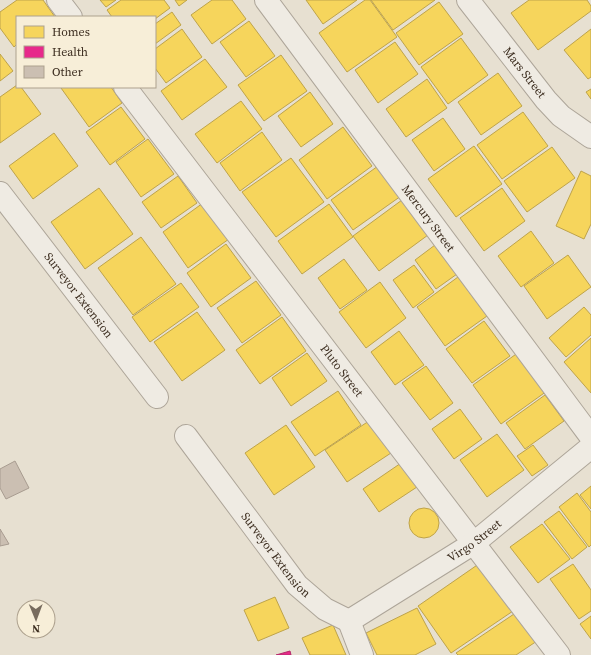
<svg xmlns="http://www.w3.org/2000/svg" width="591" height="655" font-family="'Source Serif 4',serif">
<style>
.homes{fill:#f6d55c;stroke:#bea34a}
.health{fill:#e7298a;stroke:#b42a6a}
.building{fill:#cbbfb2;stroke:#a89c90}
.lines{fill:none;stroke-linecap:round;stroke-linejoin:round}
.street-casing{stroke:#ada599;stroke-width:24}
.street{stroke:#efebe3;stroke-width:22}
.labels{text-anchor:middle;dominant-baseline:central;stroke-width:4;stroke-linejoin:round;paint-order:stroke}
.street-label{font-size:12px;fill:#3d2e20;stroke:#f7eed8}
</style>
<rect width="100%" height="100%" fill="#e7e0d1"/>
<g class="homes">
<polygon points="17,0 43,0 55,17 17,17 17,44 14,47 0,28 0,12"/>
<polygon points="100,0 116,0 106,7"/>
<polygon points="121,0 164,0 170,8 155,19 155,17 112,17 107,10"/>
<polygon points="175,0 187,0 179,6"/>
<polygon points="212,0 232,0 246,19 212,44 191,15"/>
<polygon points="306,0 357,0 323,24"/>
<polygon points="365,0 370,0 397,37 347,72 319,33"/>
<polygon points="371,0 435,0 393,30"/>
<polygon points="529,0 587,0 591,6 591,11 538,50 511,13"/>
<polygon points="439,2 463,34 419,65 396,33"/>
<polygon points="172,12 181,25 155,44 155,24"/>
<polygon points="249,21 275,56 246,77 220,42"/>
<polygon points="182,29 202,57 166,83 155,68 155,49"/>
<polygon points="591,29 591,77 588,79 564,50"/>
<polygon points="461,38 488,75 448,104 421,67"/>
<polygon points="395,42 418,74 378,103 355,70"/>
<polygon points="0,54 13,71 0,81"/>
<polygon points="281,55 307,91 264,121 238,85"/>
<polygon points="205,59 227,87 182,120 161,91"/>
<polygon points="498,73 522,106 481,135 458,102"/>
<polygon points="427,79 447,108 406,137 386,109"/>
<polygon points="17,85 17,87 21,87 41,114 0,143 0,97"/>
<polygon points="62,87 111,87 122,103 89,127 61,88"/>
<polygon points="591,89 591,99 586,92"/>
<polygon points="310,92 333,124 301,147 278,116"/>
<polygon points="241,101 262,129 217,163 195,134"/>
<polygon points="121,107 145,139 110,165 86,132"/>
<polygon points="523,112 548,146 502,179 477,145"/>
<polygon points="443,118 465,149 434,171 412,140"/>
<polygon points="343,127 372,166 327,199 299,160"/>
<polygon points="262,132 282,160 240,191 220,163"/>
<polygon points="54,133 78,166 33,199 9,166"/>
<polygon points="148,139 174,174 141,197 116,162"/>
<polygon points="474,146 502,184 456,217 428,179"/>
<polygon points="552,147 575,178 527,212 504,181"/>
<polygon points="291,158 324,202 276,237 242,192"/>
<polygon points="378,166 401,196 353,230 331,200"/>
<polygon points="581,171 591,176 591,224 584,239 556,226"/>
<polygon points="178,176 197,203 161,228 142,202"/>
<polygon points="99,188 133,234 85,269 51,222"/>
<polygon points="502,188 525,221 484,251 460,218"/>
<polygon points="402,200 428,235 379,271 353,236"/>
<polygon points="203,203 229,239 188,268 163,232"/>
<polygon points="329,204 353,237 302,274 278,241"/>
<polygon points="531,231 554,263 521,287 498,256"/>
<polygon points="141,237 176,284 133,315 98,268"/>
<polygon points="226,244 251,278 211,307 187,273"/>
<polygon points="435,245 457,274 436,289 415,260"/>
<polygon points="568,255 591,287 547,319 524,286"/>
<polygon points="344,259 367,290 340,309 318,278"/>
<polygon points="414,265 434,292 413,308 393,280"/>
<polygon points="458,277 487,316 445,346 417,307"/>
<polygon points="256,281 281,315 242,343 217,308"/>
<polygon points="380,282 406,318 366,348 339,312"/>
<polygon points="181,283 199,307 150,342 132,317"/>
<polygon points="584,307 591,315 591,335 566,357 549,338"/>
<polygon points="197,312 225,350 182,381 154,342"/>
<polygon points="282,317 306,351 260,384 236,350"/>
<polygon points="484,321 510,356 472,383 446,349"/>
<polygon points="399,331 424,365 395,385 371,352"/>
<polygon points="591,338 591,393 564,362"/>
<polygon points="519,352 547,391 501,424 473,385"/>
<polygon points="307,353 327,381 291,406 272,378"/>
<polygon points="426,366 453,403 430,420 402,383"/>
<polygon points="338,391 361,425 315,456 291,422"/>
<polygon points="545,395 564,421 525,449 506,423"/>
<polygon points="460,409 482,439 454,459 432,429"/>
<polygon points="372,419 394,451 347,482 325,450"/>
<polygon points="286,425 315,467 274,495 245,453"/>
<polygon points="497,434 524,470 487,497 460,460"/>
<polygon points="533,445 548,465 532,476 517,456"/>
<polygon points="404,461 420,485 379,512 363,489"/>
<polygon points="591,486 591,509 580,495"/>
<polygon points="577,493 591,512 591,545 589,547 559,507"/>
<circle cx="424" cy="523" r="15"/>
<polygon points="559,511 587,547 572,559 544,522"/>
<polygon points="542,524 570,559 538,583 510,547"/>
<polygon points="483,561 516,609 451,653 418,606"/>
<polygon points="573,564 591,590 591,611 579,619 550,579"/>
<polygon points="275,597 289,628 258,641 244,610"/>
<polygon points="417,608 436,644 415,655 377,655 366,633"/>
<polygon points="517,612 537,641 516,655 458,655 456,653"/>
<polygon points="591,616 591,639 580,624"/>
<polygon points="333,625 346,655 310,655 302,638"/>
</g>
<polygon class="health" points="290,651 291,655 276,655"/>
<g class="building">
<polygon points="15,461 29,488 6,499 0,488 0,469"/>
<polygon points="0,529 9,544 0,546"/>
</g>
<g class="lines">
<defs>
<g id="street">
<polyline points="58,0 71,17"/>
<path id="s1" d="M266,0L591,437"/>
<path id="s2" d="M468,0L546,100L561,116L591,137"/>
<path id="s3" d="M125,87L559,655"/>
<path id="s4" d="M0,193L157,397"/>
<path id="s5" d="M186,436L297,585L325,609L349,621"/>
<path id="s6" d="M349,621L474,543L591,447"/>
<polyline points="349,621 362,655"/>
</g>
</defs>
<use href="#street" class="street-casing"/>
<use href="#street" class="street"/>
</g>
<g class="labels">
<g class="street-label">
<text stroke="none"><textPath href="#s2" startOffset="92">Mars Street</textPath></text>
<text stroke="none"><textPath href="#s1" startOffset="272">Mercury Street</textPath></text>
<text stroke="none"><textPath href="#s4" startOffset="129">Surveyor Extension</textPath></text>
<text stroke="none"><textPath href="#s3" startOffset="357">Pluto Street</textPath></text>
<text stroke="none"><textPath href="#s6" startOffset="149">Virgo Street</textPath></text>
<text stroke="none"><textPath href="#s5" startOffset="149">Surveyor Extension</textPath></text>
</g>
</g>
<rect x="16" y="16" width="140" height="72" fill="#f7eed8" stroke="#ada18e"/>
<rect x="24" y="26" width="20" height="12" fill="#f6d55c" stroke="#ada18e"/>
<text x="52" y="36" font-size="12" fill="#3d2e20">Homes</text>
<rect x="24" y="46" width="20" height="12" fill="#e7298a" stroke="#ada18e"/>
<text x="52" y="56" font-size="12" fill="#3d2e20">Health</text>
<rect x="24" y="66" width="20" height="12" fill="#cbbfb2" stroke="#ada18e"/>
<text x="52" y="76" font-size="12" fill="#3d2e20">Other</text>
<g transform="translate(36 619) rotate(179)"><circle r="19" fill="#f7eed8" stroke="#ada18e"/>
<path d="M0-3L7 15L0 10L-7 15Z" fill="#786c5e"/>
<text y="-6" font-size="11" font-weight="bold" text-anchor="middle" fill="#3d2e20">N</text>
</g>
</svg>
